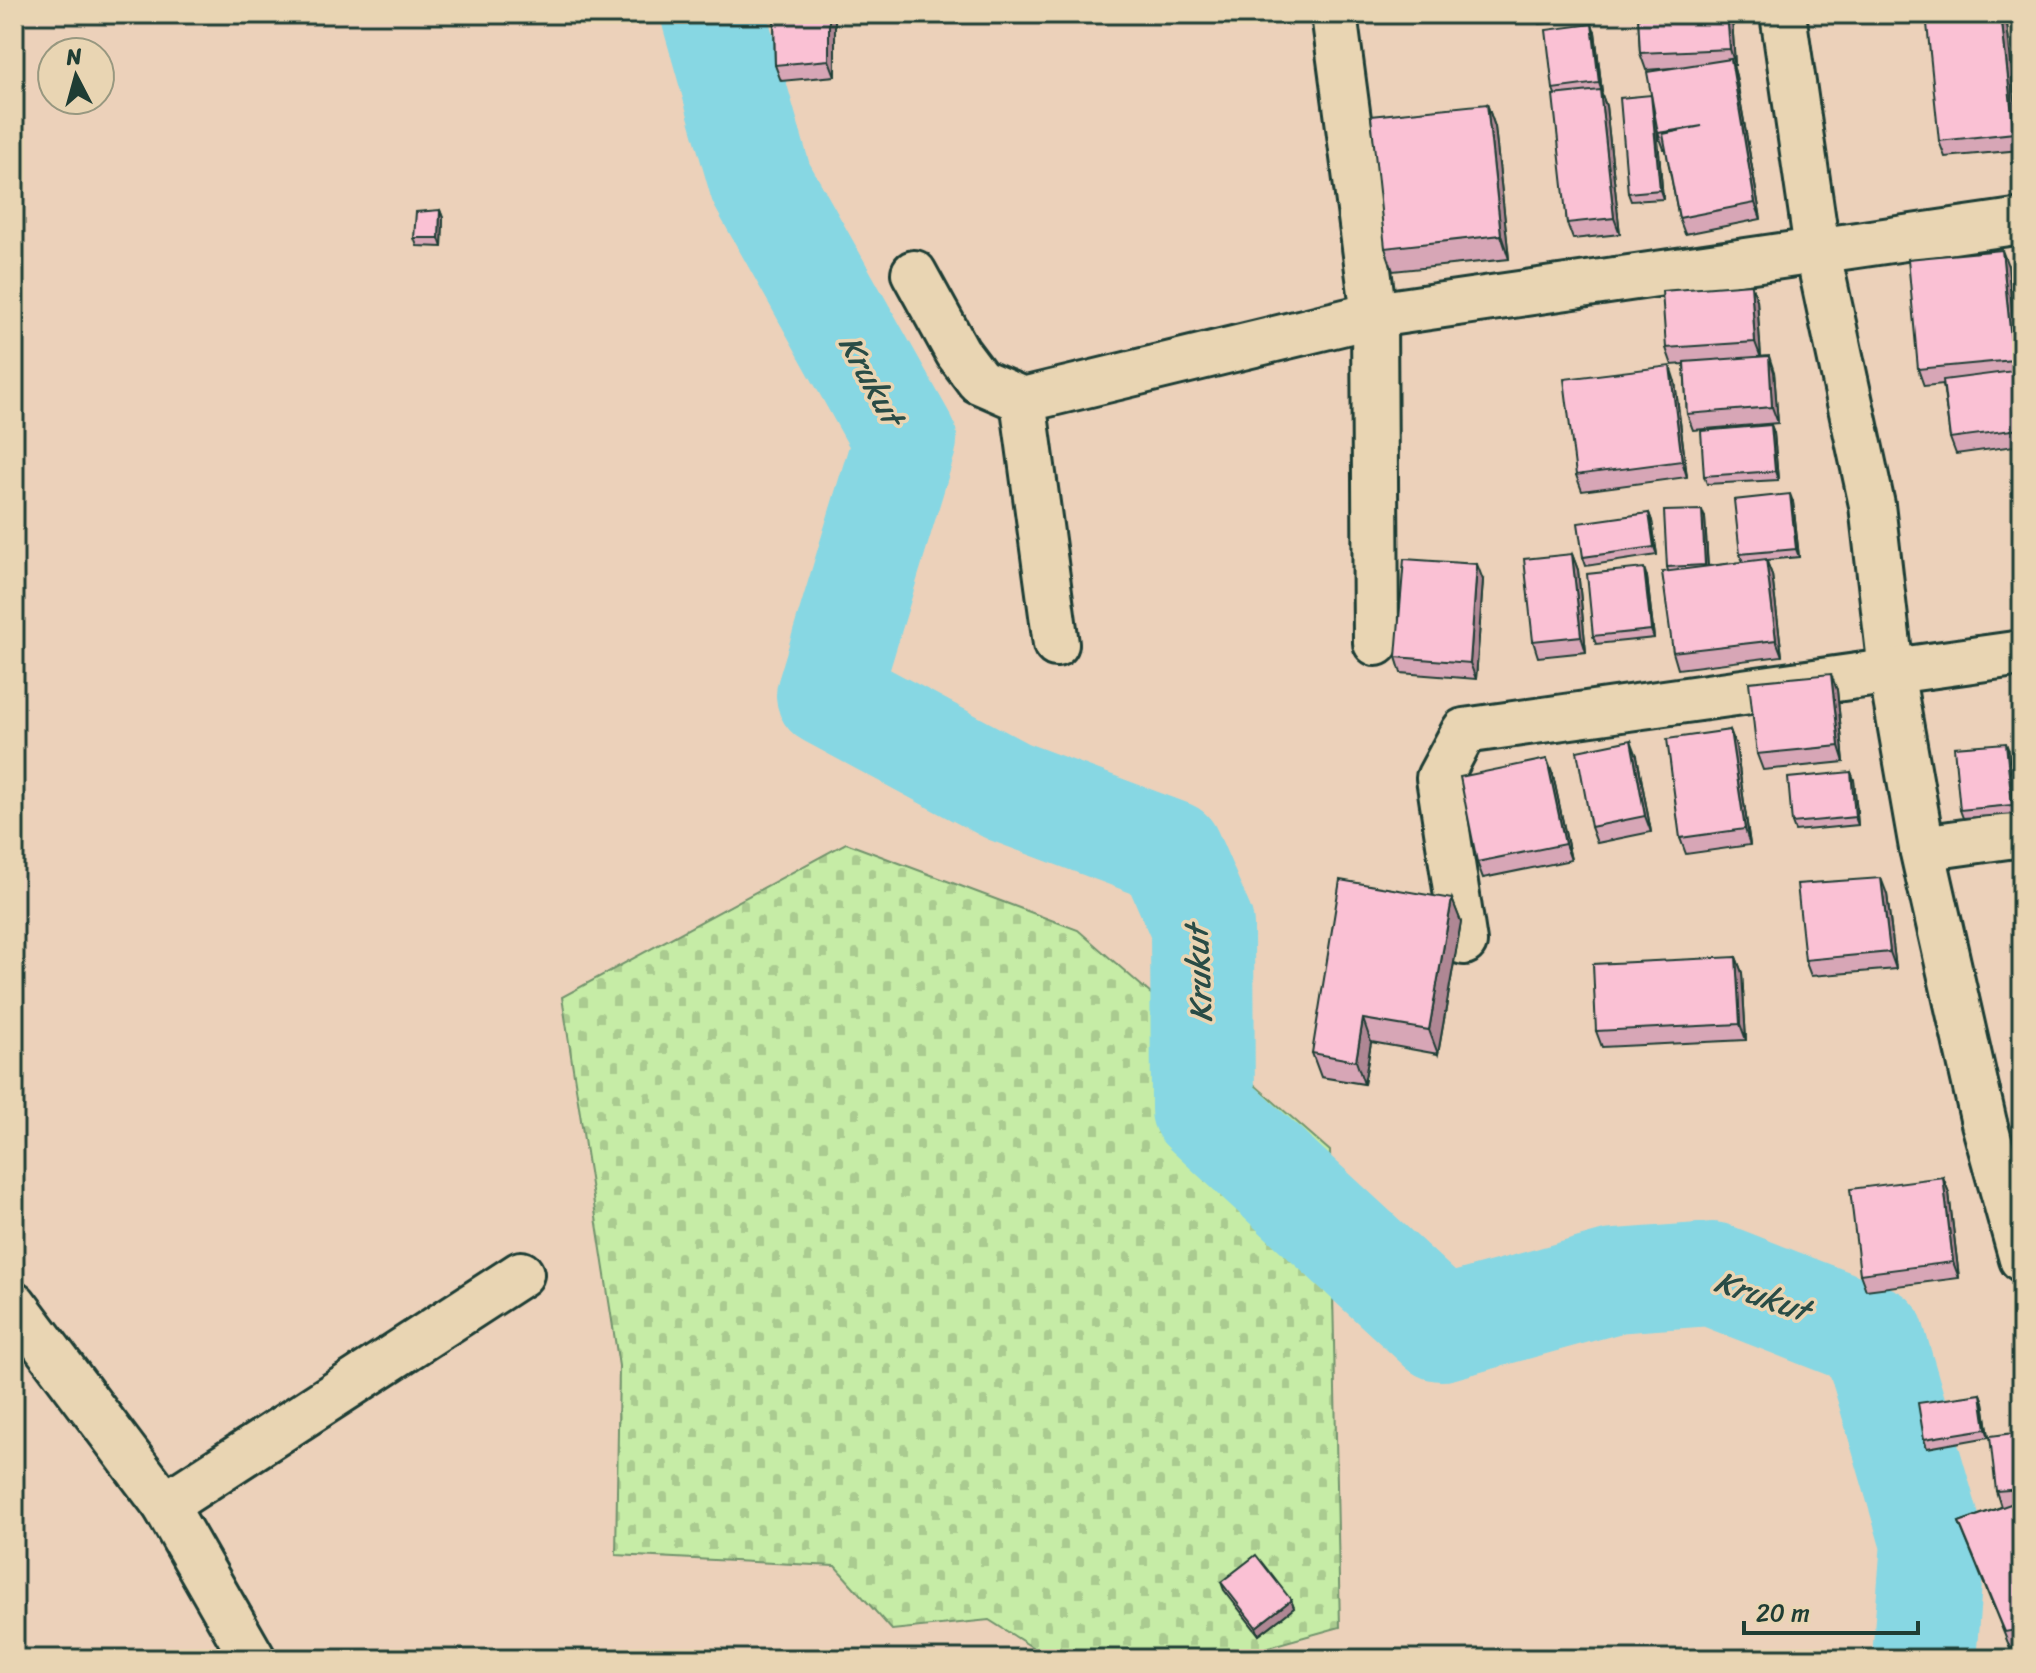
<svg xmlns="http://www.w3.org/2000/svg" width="2036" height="1673" font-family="Sriracha,sans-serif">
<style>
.cemetery{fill:url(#cemetery-stones);stroke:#72946d;stroke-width:2}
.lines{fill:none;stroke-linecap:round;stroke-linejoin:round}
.river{stroke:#87d7e3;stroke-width:104}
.minor-casing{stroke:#1f3d34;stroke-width:50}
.minor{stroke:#e9d5b3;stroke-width:44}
.wall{fill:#d7a6b6;stroke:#1f3d34;stroke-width:2}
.shaded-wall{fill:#af8794;stroke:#1f3d34;stroke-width:2}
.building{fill:#fac1d4;stroke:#1f3d34;stroke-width:2}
.labels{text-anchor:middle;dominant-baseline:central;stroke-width:7;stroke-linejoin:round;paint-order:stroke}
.water-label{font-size:32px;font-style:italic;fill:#294c46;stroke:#e9d5b3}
</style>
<defs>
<pattern id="cemetery-stones" width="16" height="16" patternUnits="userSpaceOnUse" patternTransform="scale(2)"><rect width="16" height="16" fill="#c6eca6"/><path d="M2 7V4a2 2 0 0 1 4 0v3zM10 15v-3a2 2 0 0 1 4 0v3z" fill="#aacb90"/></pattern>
</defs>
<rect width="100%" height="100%" fill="#ecd1ba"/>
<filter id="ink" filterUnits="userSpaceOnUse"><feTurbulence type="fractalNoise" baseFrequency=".0125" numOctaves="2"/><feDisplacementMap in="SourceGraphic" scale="16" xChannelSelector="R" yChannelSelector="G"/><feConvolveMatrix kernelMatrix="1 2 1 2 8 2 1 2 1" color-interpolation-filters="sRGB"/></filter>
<g filter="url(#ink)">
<polygon class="cemetery" points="846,843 1078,930 1330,1151 1340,1627 1225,1659 1051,1659 989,1620 892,1630 835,1566 616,1555 619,1366 562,997"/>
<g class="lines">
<polyline class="river" points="713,14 761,183 905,440 828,695 1007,791 1170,852 1202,926 1203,1109 1441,1329 1615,1281 1712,1274 1873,1337 1933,1543 1924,1659"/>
<defs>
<g id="minor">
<polyline points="1334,14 1374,315 1376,643"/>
<polyline points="1783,14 1817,249 1872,505 1891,671 1922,848 1984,1123 2022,1259"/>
<polyline points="914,273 958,353 979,381 1023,400"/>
<polyline points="1056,644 1023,400 1374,315 2022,221"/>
<polyline points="1922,848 2022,834"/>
<polyline points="1464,942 1439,778 1464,731 2022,653"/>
<polyline points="14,1304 165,1505 253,1659"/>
<polyline points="165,1505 521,1274"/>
</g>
</defs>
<use href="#minor" class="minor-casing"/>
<use href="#minor" class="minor"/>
</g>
<g class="wall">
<polygon points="774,14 835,14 835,76 781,81 775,65"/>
<polygon points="1535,14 1731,14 1732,19 1735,65 1733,65 1736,76 1761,219 1685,234 1679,218 1666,149 1664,149 1657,130 1663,199 1631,201 1628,193 1651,95 1672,68 1646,70 1640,53 1638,14 1539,24"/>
<polygon points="2006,14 2020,150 1945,157 1939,141"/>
<polygon points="1595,32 1602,92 1601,92 1606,106 1620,234 1573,239 1567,223 1555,94 1553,89"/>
<polygon points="1487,104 1495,127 1509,259 1393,271 1385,248"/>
<polygon points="440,210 443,218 442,247 417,246 414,238"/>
<polygon points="2008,266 2018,376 2015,376 2019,387 2022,415 2022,445 1956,454 1950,438 1943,384 1924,386 1918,369"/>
<polygon points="1751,284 1757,300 1761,357 1774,372 1778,423 1693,430 1687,414 1684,364 1672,365 1666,348"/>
<polygon points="1675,382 1687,477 1582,491 1576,475"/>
<polygon points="1771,425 1774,433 1778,480 1707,484 1704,476"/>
<polygon points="1793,502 1799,557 1766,560 1772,575 1782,656 1678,669 1673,652 1668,571 1667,567 1705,518 1708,566 1743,562 1740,554"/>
<polygon points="1649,513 1652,521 1657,555 1586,566 1583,557"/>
<polygon points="1572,554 1578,570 1586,652 1538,657 1533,641"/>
<polygon points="1647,577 1654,638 1596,644 1593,636"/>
<polygon points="1483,580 1476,679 1401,673 1396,657"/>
<polygon points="1837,690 1844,762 1763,770 1757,754"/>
<polygon points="1730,730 1736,746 1750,845 1686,854 1680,838"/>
<polygon points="2009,751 2015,814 1963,818 1960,810"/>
<polygon points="1637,756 1651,832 1597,843 1591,827"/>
<polygon points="1851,772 1854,780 1858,825 1795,831 1792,823"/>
<polygon points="1553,775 1571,860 1483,878 1477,862"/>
<polygon points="1887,894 1896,969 1811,976 1805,960"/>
<polygon points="1452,899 1461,922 1438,1054 1371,1042 1364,1084 1321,1077 1312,1053"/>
<polygon points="1736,957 1742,973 1746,1040 1602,1047 1596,1031"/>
<polygon points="1943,1177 1949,1193 1959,1278 1866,1290 1860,1274"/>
<polygon points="1981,1394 1984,1402 1989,1437 1927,1448 1924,1439"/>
<polygon points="2022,1432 2022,1646 2010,1648 1959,1522 2001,1507 1996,1491"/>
<polygon points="1221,1582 1291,1600 1294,1608 1259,1635 1224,1590"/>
</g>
<g class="shaded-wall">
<polygon points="829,14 835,14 835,76 829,60"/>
<polygon points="1727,14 1731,14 1732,19 1735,65 1730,49"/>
<polygon points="2001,14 2006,14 2020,150 2014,133"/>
<polygon points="1592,24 1595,32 1602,92 1599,83"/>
<polygon points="1731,59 1736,76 1761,219 1755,203"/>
<polygon points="1600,90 1606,106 1620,234 1614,218"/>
<polygon points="1652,95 1655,104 1663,199 1660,190"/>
<polygon points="1487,104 1495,127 1509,259 1501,235"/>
<polygon points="440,210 443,218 442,247 439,238"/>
<polygon points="2002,250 2008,266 2018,376 2013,360"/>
<polygon points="1751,284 1757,300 1761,358 1755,342"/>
<polygon points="1769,356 1774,372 1778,423 1772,407"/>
<polygon points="1670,366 1675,382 1687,477 1682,461"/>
<polygon points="2013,371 2019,387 2022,415 2022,435 2020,429"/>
<polygon points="1771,425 1774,433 1778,480 1775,471"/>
<polygon points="1790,494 1793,502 1799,557 1796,549"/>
<polygon points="1702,510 1705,518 1708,573 1705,565"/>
<polygon points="1649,513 1652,521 1657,555 1654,547"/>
<polygon points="1572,554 1578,570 1586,652 1581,636"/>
<polygon points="1766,559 1772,575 1782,656 1776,640"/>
<polygon points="1477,564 1483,580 1476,679 1470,663"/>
<polygon points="1644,568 1647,577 1654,638 1651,630"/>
<polygon points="1831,674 1837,690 1844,762 1839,746"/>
<polygon points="1730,730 1736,746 1750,845 1745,829"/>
<polygon points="1631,740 1637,756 1651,832 1645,816"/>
<polygon points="2006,743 2009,751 2015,814 2012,805"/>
<polygon points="1547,759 1553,775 1571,860 1565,844"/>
<polygon points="1851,772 1854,780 1858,825 1855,817"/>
<polygon points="1881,878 1887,894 1896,969 1890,952"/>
<polygon points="1452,899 1461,922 1438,1054 1429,1030"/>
<polygon points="1736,957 1742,973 1746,1040 1740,1024"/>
<polygon points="1363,1019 1371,1042 1364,1084 1356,1061"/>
<polygon points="1943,1177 1949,1193 1959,1278 1953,1262"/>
<polygon points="1981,1394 1984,1402 1989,1437 1986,1429"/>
<polygon points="1291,1600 1294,1608 1259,1635 1256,1627"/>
</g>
<g class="building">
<polygon points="774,14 829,14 829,60 775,65"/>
<polygon points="1638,14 1727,14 1730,49 1640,53"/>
<polygon points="1926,14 2001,14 2014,133 1939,141"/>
<polygon points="1592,24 1599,83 1553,89 1546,30"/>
<polygon points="1731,59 1755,203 1679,218 1663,134 1702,126 1658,133 1647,72"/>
<polygon points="1600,90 1614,218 1567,223 1553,95"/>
<polygon points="1651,95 1660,190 1628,193 1620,98"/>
<polygon points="1487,104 1501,235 1385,248 1371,116"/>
<polygon points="440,210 439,238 414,238 416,212"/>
<polygon points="2002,250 2013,360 1918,369 1908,259"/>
<polygon points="2022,260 2022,326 2013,262"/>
<polygon points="1751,284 1755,342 1666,348 1662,291"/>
<polygon points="1769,356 1772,407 1687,414 1684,362"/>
<polygon points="1670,366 1682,461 1576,475 1564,379"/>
<polygon points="2013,371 2020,429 1950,438 1943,380"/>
<polygon points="1771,425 1775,471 1704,476 1701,431"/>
<polygon points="1790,494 1796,549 1740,554 1734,500"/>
<polygon points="1702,510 1705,565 1667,567 1664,511"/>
<polygon points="1649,513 1654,547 1583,557 1578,523"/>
<polygon points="1572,554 1581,636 1533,641 1524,559"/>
<polygon points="1404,559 1477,564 1470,663 1396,657"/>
<polygon points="1766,559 1776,640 1673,652 1662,572"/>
<polygon points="1644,568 1651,630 1593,636 1587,574"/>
<polygon points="1831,674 1839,746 1757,754 1749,682"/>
<polygon points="1730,730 1745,829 1680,838 1667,739"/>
<polygon points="1631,740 1645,816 1591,827 1577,751"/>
<polygon points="2006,743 2012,805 1960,810 1954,747"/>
<polygon points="1547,759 1565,844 1477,862 1460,777"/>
<polygon points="1851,772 1855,817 1792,823 1788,778"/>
<polygon points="1881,878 1890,952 1805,960 1797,884"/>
<polygon points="1340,880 1452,899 1429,1030 1363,1019 1356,1061 1312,1053"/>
<polygon points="1736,957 1740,1024 1596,1031 1593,964"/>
<polygon points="2022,1021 2022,1058 2017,1022"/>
<polygon points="1943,1177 1953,1262 1860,1274 1850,1189"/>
<polygon points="1981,1394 1986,1429 1924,1439 1918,1403"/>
<polygon points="2022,1432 2022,1489 1996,1491 1990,1436"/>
<polygon points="2022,1500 2022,1629 2005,1632 1959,1522"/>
<polygon points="1256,1555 1291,1600 1256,1627 1221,1582"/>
</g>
</g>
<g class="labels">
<g class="water-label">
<text transform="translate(871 380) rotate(61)">Krukut</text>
<text transform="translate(1199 974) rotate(-93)">Krukut</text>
<text transform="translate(1762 1296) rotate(19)">Krukut</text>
</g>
</g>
<rect width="2036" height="1673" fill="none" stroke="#e9d5b3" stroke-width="48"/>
<rect x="24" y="24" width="1988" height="1625" fill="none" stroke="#1f3d34" stroke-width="3" filter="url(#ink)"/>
<g transform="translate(76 76) rotate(354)"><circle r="38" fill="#e9d5b3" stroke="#989880" stroke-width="2"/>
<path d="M0-6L14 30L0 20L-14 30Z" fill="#1f3d34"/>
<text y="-12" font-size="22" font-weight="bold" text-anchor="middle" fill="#1f3d34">N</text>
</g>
<path d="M1744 1621v12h174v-12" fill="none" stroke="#1f3d34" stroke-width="4"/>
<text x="1756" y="1621" font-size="24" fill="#1f3d34" stroke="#e9d5b3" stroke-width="6" paint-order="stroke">20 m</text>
</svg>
